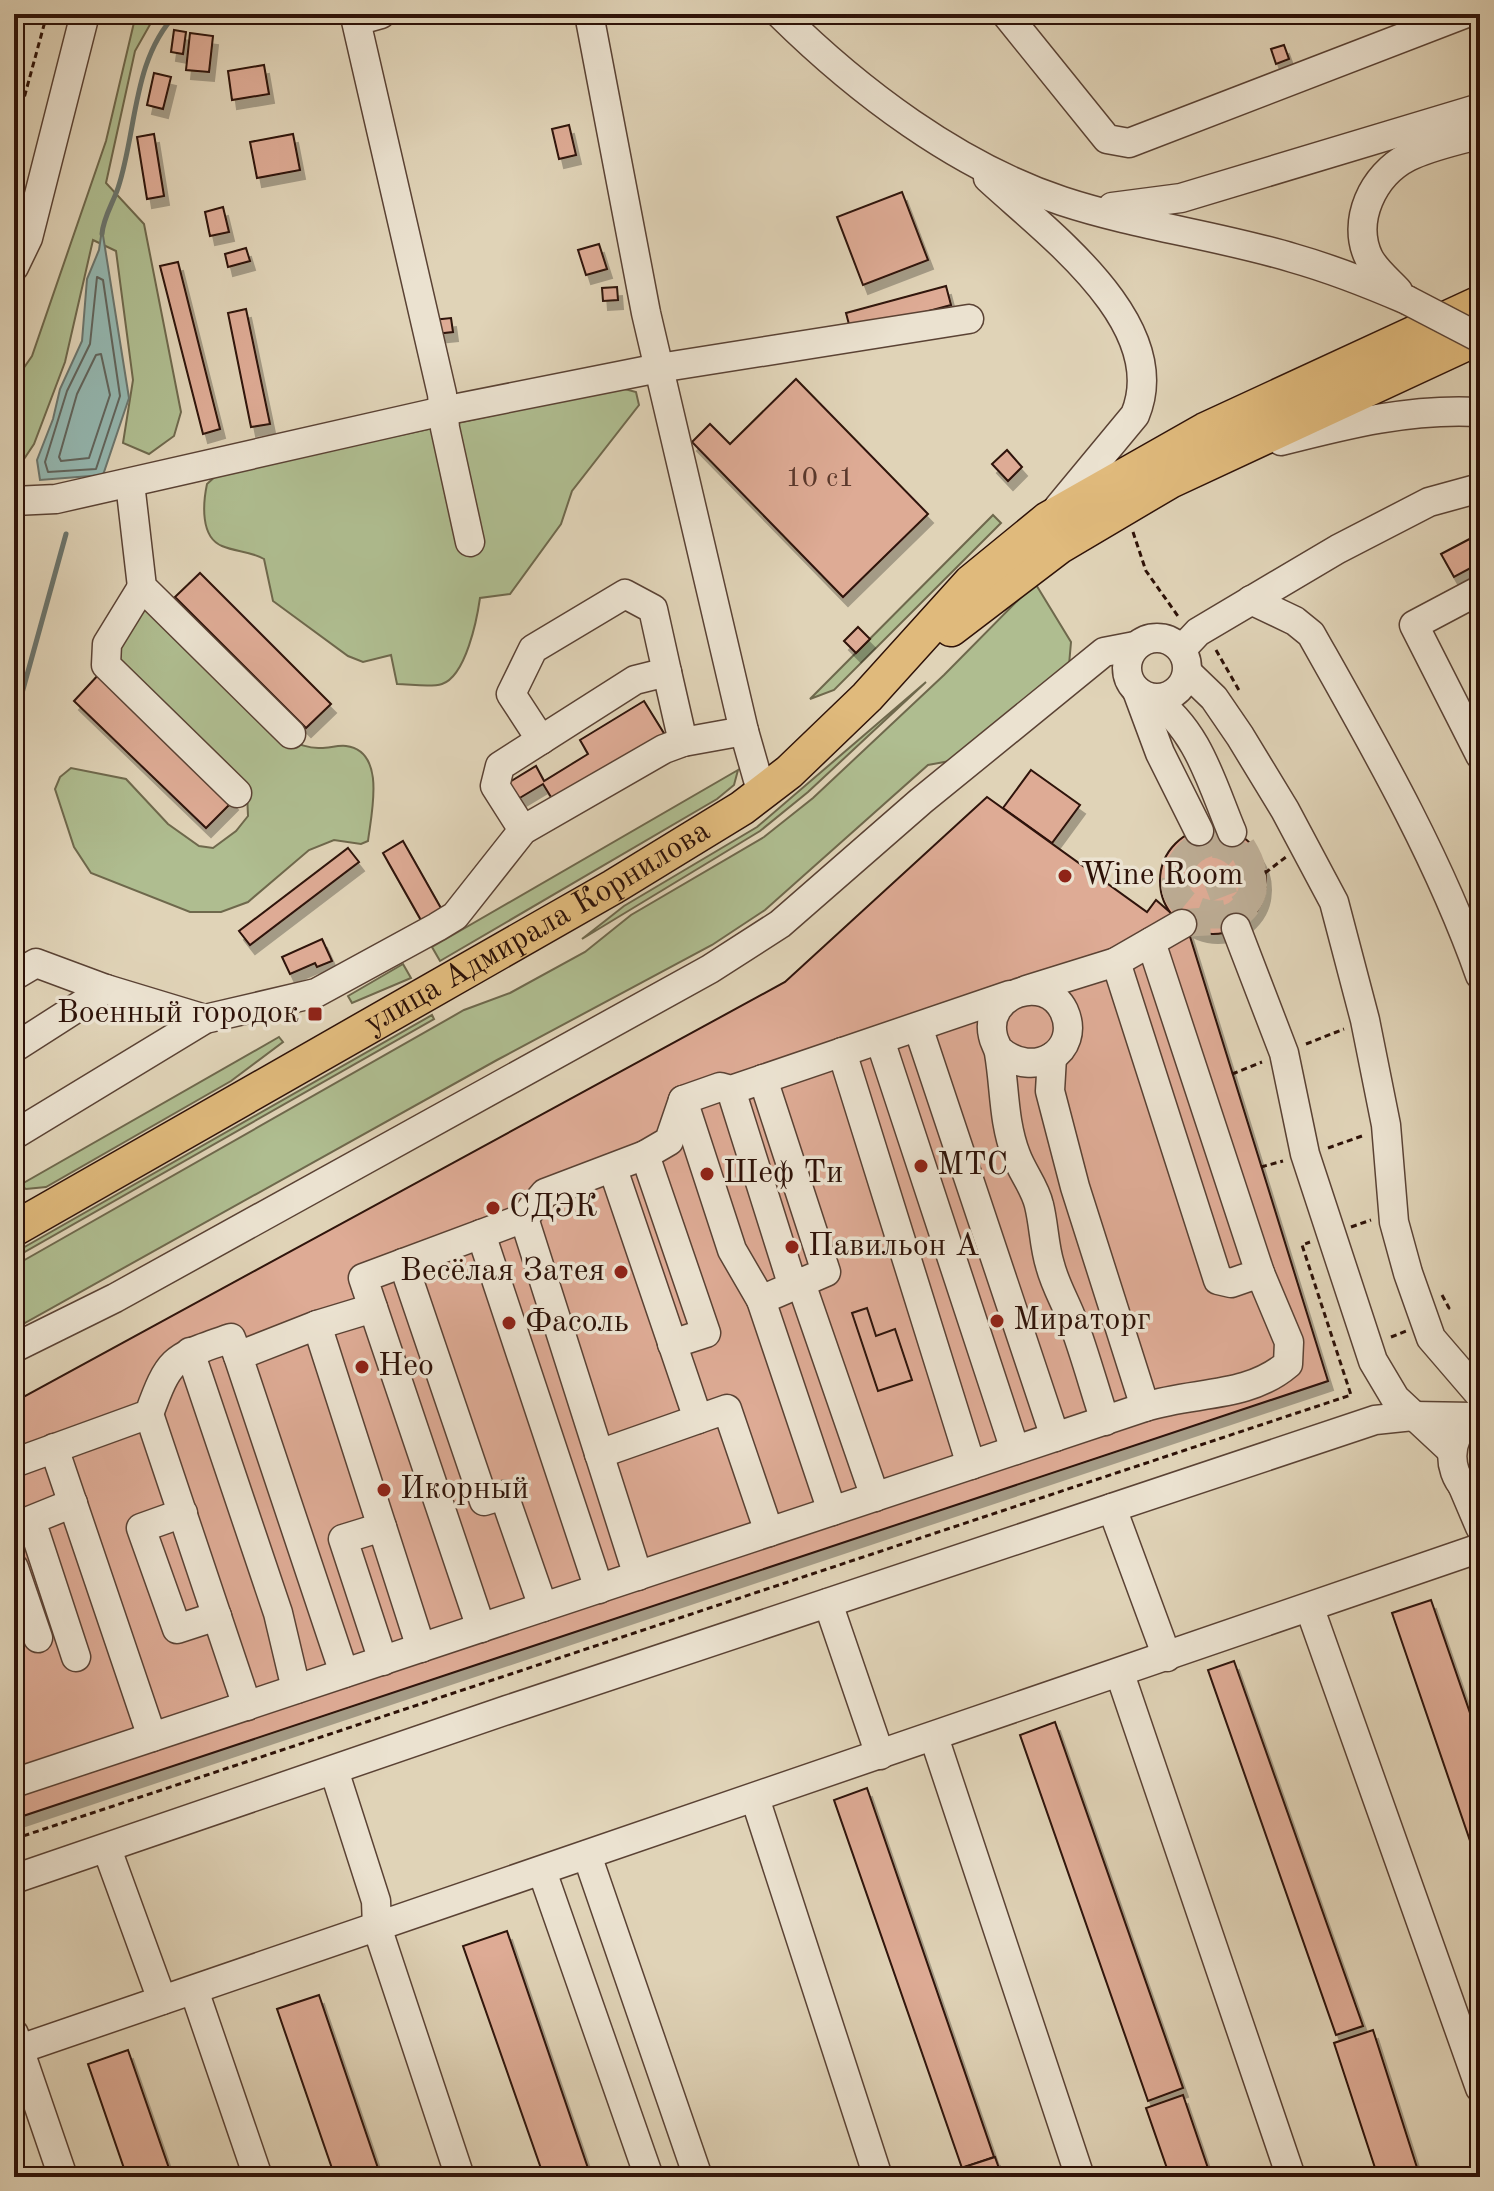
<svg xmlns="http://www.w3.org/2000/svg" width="1494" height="2191" font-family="'Old Standard TT',serif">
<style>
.green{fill:#afbd90;stroke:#6e684c;stroke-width:2}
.water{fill:#94b7b0;stroke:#6b756d;stroke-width:2}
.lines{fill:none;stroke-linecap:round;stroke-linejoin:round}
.shore{stroke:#61645c;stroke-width:2}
.stream{stroke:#6b756d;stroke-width:5}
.building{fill:#deab95;stroke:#2e1208;stroke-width:2;filter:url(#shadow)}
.minor-tunnel{stroke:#bcac94;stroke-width:28;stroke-dasharray:28 14;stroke-linecap:butt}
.minor-casing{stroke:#5a4234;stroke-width:31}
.major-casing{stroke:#2e1208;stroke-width:37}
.path{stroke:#2e1208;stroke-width:3;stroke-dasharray:6 4;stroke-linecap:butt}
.minor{stroke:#ebe2d0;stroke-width:28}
.major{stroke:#e0ba7c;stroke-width:34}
.minor-bridge-casing{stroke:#5a4234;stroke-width:31;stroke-linecap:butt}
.minor-bridge{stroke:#ebe2d0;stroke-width:28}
.poi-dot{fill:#8f2418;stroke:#ebe2d0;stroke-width:3}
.labels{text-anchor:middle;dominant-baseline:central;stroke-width:7;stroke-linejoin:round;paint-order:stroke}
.number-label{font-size:28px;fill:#5a382b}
.poi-label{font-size:32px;fill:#2e1208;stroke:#ebe2d0;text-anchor:start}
.street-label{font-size:32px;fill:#2e1208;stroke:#ebe2d0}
</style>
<defs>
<filter id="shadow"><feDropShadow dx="5" dy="9" stdDeviation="0" flood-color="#0004"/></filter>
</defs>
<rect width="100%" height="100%" fill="#e0d3b7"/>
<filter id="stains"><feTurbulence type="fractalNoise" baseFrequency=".0025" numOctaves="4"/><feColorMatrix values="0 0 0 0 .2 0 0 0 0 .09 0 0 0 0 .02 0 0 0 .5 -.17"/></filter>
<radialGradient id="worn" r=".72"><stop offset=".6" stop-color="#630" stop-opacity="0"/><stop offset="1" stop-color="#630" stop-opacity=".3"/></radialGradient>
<g class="green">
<polygon points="136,14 156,14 135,51 106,183 144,224 181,412 174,436 149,454 123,443 133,380 116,251 93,240 65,362 34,444 14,474 14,382 32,356 106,141"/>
<polygon points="204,14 320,14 304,23"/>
<path d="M621,388L636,392L639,405L572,491L561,524L510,594L480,598C477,619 466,676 442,684C430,688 410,684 397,684L391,655L363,662L348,656L273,601L264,559C250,551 236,552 222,546C200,537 203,503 207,484L218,474Z"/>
<polygon points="993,515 1001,523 834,690 810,699"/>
<polygon points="1035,583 1071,642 1069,665 955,760 928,765 765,910 712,945 497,1060 14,1329 14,1266 464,1010 510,993 585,952 631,915 764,837 813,798 944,675"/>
<path d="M146,601L279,735C293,741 305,749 321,748C329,748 338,745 346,746C387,751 371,815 368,841L361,844L334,840L309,850L248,902L221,912H190L91,873L74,847L55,789L60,777L71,768L126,779L168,824L199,846L213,848L236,831L248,816L247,793L112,659Z"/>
<polygon points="926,682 808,792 760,831 582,939 624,906 757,827"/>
<polygon points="738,770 734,785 717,799 440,961 432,947"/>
<polygon points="403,964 411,978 352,1003 348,996"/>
<polygon points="432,1015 434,1019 14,1258 14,1253"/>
<polygon points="279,1037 283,1042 231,1081 46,1187 26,1189 20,1185"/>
</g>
<polygon class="water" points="102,229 129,398 103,475 40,480 37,460 53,419 60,389 82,341 87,279 99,250"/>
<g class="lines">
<g class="shore">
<polygon points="97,277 103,280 120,396 96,469 48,472 45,462 67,391 90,344"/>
<polygon points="101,354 110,395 89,458 61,461 59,457 77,394 96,355"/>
</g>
<g class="stream">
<path d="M102,234C103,218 113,203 118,188C137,131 132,60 176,14"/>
<polyline points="14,722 66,534"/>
</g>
</g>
<g class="building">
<polygon points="174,30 186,32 183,54 171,52"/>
<polygon points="190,33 213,36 209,72 186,70"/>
<polygon points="1284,45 1289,59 1276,64 1271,49"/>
<polygon points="264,65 269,94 232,100 228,71"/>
<polygon points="154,73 171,77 163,109 147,105"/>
<polygon points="569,125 576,155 559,159 552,129"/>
<polygon points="154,134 164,196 147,199 137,137"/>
<polygon points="293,134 300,170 257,178 250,142"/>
<polygon points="902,192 928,260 863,285 837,217"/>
<polygon points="223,207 229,232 210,236 205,212"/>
<polygon points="599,244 607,269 586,275 578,250"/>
<polygon points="246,248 250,261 228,267 225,254"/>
<polygon points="178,262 220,429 203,434 160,266"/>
<polygon points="946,286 951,305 851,332 846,313"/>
<polygon points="617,287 618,300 603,301 602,288"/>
<polygon points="246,309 270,424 251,427 228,313"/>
<polygon points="451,318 453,332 435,334 433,320"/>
<polygon points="796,379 928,514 843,597 692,442 710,424 730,444"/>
<polygon points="1007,450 1022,467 1008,481 992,464"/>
<polygon points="1479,534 1480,563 1454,577 1441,554"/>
<polygon points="200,573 331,704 306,728 175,597"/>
<polygon points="858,627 870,639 856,653 844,641"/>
<polygon points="100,673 233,801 206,828 74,701"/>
<polygon points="644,701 665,735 554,802 543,784 518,799 508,783 536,766 544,781 588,754 580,740"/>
<polygon points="1031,770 1080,805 1052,843 1003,808"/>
<polygon points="987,797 1147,912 1156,900 1187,927 1328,1381 14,1819 14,1402 785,982"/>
<circle cx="1213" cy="881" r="53"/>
<polygon points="403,841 446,917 426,929 383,853"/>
<polygon points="348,848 359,862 250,945 239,931"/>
<polygon points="322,939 332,961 317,967 315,963 290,974 282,957"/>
<polygon points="867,1308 876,1336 895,1329 912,1380 878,1391 852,1313"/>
<polygon points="1431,1600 1480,1742 1480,1870 1392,1613"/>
<polygon points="1234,1661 1363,2026 1336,2035 1208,1670"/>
<polygon points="1055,1722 1183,2088 1148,2101 1020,1735"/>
<polygon points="867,1788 994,2157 962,2168 834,1800"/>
<polygon points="507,1931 591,2177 544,2177 463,1946"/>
<polygon points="319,1995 381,2177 335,2177 277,2009"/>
<polygon points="1373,2030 1420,2177 1378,2177 1334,2043"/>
<polygon points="128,2050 172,2177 127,2177 88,2064"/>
<polygon points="1183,2095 1211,2177 1170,2177 1146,2108"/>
<polygon points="995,2157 1002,2177 957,2177 955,2170"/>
</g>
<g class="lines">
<g class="minor-tunnel">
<polyline points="1199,831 1236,928"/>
<path d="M1182,924C1199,920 1220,924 1236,915C1285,882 1216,811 1183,861C1143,919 1268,941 1252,870C1249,856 1239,843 1232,832"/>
</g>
<defs>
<g id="minor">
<polyline points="381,14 356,21 442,394 445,428 470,542"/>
<polyline points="589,14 646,313 744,731 762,794"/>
<path d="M780,14C858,91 957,166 1062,201C1138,226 1217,235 1293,258C1332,269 1370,284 1407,300"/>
<polyline points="1006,14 1107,139 1129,143 1464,14"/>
<path d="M988,178C1046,232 1173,324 1135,415L1058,508"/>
<polyline points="1112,207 1181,198 1480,108"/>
<polyline points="14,267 28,238 85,14"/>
<path d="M1398,291C1389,281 1376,271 1369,258C1351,221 1373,175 1408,157C1430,146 1457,141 1480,134"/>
<path d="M1281,441C1347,424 1411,408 1480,412"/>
<polyline points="130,483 142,587 291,734"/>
<polyline points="14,501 56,499 443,411 659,368 969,319"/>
<polyline points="142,587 107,644 106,665 237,793"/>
<polyline points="1480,590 1414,625 1480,755"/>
<path d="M1251,600L1295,621L1311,634C1373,744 1438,856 1480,975"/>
<circle cx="1157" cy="668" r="30"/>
<polyline points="1182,649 1198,632 1338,549 1429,502 1480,488"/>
<polyline points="1188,673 1214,698 1240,736 1285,810 1334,902 1365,1020 1386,1125 1394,1222 1408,1273 1431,1338 1480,1395"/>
<polyline points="1137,691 1160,753 1199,831"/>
<path d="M1152,698C1198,729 1211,782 1232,832"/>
<polyline points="541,740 511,694 533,649 625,594 653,609 667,672"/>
<polyline points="523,830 495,786 500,766 635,680 667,672 683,742"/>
<polyline points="1236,928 1284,1053 1305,1154 1373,1361 1395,1398 1452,1451"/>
<polyline points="1116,962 1218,1280 1231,1283 1260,1273 1151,942"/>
<polyline points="14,976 36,963 106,989"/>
<polyline points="1026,990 1116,962 1182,924"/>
<polyline points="918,1027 1055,1437"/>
<polyline points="880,1040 1015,1450"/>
<polyline points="14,1048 106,989 205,1019"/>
<path d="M999,1050C1034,1081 1082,1051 1064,1011C1045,972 983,994 993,1036C994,1042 998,1047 999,1053C1005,1088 1003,1121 1016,1155C1022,1172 1035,1187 1039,1205C1044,1225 1044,1246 1050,1265C1055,1285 1066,1303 1073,1322C1085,1354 1094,1388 1105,1421"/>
<polyline points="842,1052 971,1465"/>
<polyline points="1052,1057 1050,1091 1075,1187 1145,1407"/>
<polyline points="763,1079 826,1272 761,1300 832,1511"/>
<polyline points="731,1090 789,1274 803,1289 875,1497"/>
<polyline points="14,1135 205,1019 316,993 437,927 455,916 523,830 664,749 683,742 744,731"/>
<polyline points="645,1155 706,1333 672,1344"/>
<polyline points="613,1169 698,1419"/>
<polyline points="524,1218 638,1576"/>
<polyline points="481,1234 599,1589"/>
<polyline points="403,1263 484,1501 504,1495 543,1607"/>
<polyline points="761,1300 732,1250 683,1100 720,1087 731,1090 1010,995"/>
<polyline points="317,1325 373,1308"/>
<polyline points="14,1348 115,1298 710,969 780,924 921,801 1104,652 1135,646"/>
<polyline points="190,1352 278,1613 296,1689"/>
<polyline points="149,1414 247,1706"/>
<path d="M1457,1435C1446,1460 1455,1487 1480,1499"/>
<polyline points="54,1448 152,1737"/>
<polyline points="599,1454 727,1409 769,1532"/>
<path d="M14,1463L149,1414C170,1356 173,1358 231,1338L238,1356"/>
<polyline points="1463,1487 1480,1527"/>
<polyline points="73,1503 31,1520 76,1657"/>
<polyline points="1112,1508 1167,1657"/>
<polyline points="183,1513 141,1528 177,1629 217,1616"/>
<polyline points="382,1527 343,1539 383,1661"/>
<polyline points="14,1568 38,1638"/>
<polyline points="828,1603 880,1755"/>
<polyline points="1310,1609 1480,2088"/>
<polyline points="481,1628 363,1278 524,1218 545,1193 645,1155 669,1141 683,1100"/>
<polyline points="344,1673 238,1356 317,1325 421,1648"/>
<polyline points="1120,1674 1291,2177"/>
<polyline points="934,1737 1080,2177"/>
<polyline points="334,1770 376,1901 377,1927 460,2177"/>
<path d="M14,1783L1145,1407C1194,1391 1247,1399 1288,1364L1289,1342L1260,1273"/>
<polyline points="755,1798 878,2177"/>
<polyline points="107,1849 162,2000"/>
<polyline points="587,1855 698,2177"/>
<polyline points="542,1871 649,2177"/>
<polyline points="14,1879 507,1710 1375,1420 1413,1416 1473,1417"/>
<polyline points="194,1990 258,2177"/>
<polyline points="14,2034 63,2177"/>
<polyline points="14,2051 1480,1548"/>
</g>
<g id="major">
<polyline points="951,629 1060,546 1170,481 1480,337"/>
<path id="s1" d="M14,1229L613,887L742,808L789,772L867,697L971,582L1048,519L1205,430L1480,303"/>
</g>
</defs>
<use href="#minor" class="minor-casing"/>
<use href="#major" class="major-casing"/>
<g class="path">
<polyline points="14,135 47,14"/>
<polyline points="1133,532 1146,571 1180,619"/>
<polyline points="1216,650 1240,692"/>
<polyline points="1265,873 1286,857"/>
<polyline points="1306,1044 1344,1029"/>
<polyline points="1232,1074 1262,1062"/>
<polyline points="1328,1148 1362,1136"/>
<polyline points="1261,1167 1283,1161"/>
<polyline points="1351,1227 1371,1220"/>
<polyline points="1442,1295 1449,1308 1445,1311"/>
<polyline points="1391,1337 1406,1331"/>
<polyline points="14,1839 1351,1395 1302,1245 1310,1242"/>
</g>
<use href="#minor" class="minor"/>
<use href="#major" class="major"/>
<defs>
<polyline id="minor-bridge" points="1407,300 1480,338"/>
</defs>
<use href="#minor-bridge" class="minor-bridge-casing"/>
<use href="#minor-bridge" class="minor-bridge"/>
</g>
<g class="poi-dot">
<circle cx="1065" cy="876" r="8"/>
<rect x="307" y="1006" width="16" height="16" rx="4"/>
<circle cx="921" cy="1166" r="8"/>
<circle cx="707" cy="1174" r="8"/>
<circle cx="493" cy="1208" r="8"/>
<circle cx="792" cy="1247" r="8"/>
<circle cx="621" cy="1272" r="8"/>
<circle cx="997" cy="1321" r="8"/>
<circle cx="509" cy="1323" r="8"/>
<circle cx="362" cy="1367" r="8"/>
<circle cx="384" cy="1490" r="8"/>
</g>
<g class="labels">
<g class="number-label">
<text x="820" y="479">10 с1</text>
</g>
<g class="poi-label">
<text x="1081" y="876">Wine Room</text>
<text x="299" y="1014" text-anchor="end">Военный городок</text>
<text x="937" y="1166">МТС</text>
<text x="723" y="1174">Шеф Ти</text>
<text x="509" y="1208">СДЭК</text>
<text x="808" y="1247">Павильон А</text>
<text x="605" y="1272" text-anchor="end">Весёлая Затея</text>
<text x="1013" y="1321">Мираторг</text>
<text x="525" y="1323">Фасоль</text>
<text x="378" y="1367">Нео</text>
<text x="400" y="1490">Икорный</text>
</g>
<g class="street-label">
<text stroke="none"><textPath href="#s1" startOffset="604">улица Адмирала Корнилова</textPath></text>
</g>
</g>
<rect width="1494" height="2191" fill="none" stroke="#e0d3b7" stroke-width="48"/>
<rect x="16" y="16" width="1462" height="2159" fill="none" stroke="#2e1208" stroke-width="4"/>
<rect x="24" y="24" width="1446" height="2143" fill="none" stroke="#2e1208" stroke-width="2"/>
<rect width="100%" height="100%" filter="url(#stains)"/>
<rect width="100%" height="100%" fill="url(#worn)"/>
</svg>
